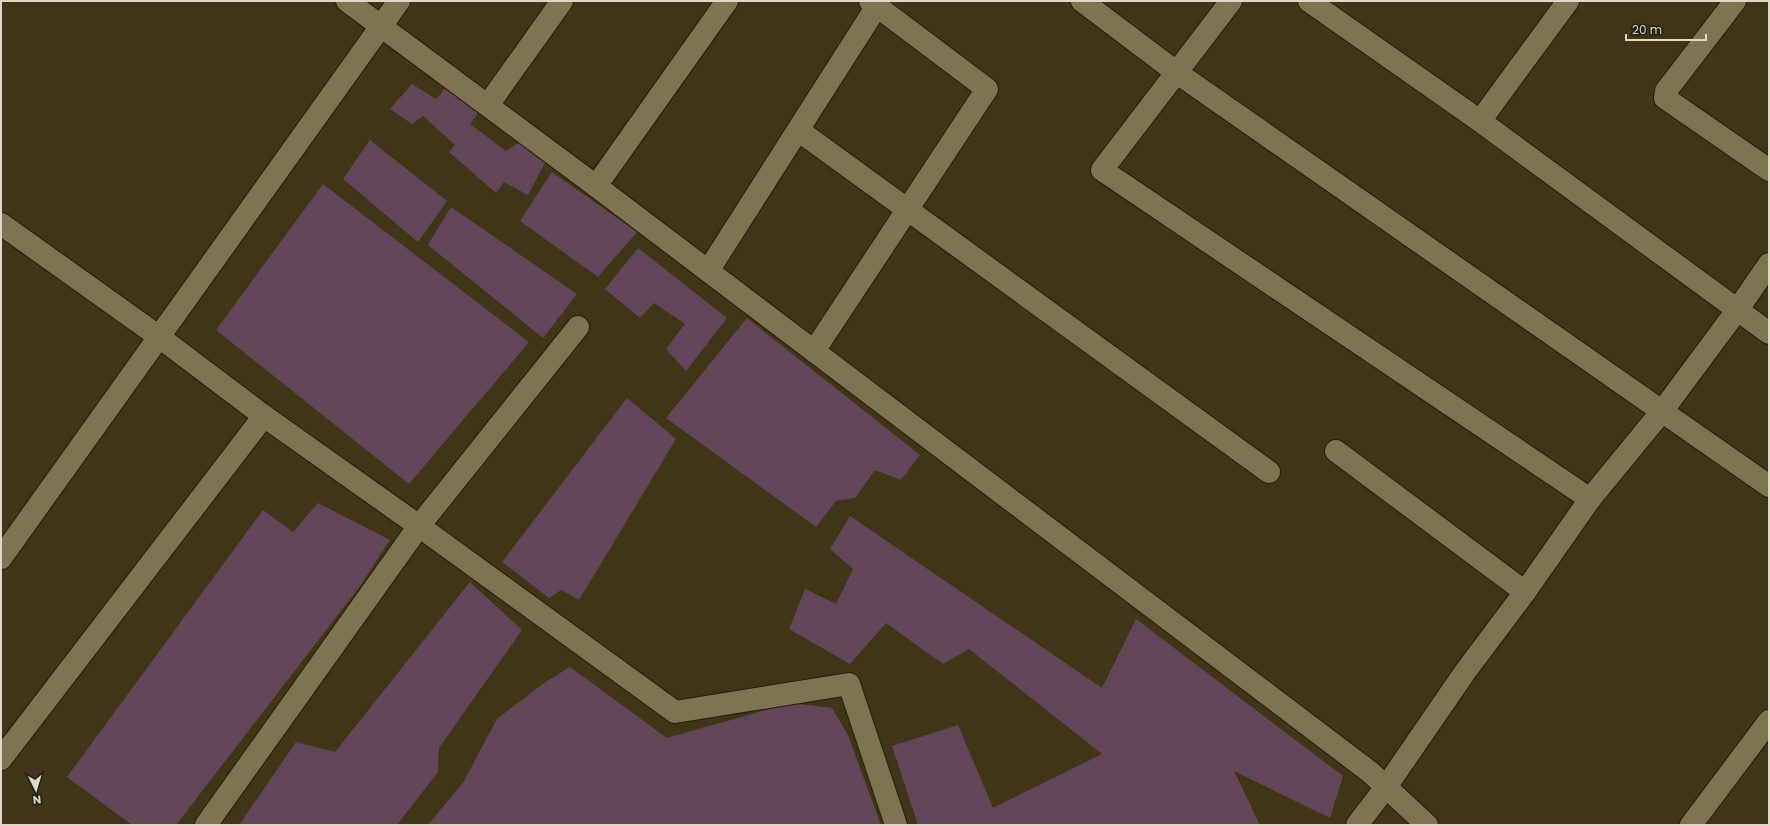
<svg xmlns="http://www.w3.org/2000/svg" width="1770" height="826" font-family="Poppins,sans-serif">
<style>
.building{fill:#634659}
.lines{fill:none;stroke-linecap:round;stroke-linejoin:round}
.minor-casing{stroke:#261d00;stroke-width:24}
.minor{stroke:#7e7454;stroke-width:22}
</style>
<rect width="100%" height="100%" fill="#3f3617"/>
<g class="building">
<polygon points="412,84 436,99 448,85 482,107 470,124 506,151 520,142 545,163 528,195 504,182 496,193 449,152 455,145 423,116 412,124 390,109"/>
<polygon points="370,140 447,201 418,242 343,179"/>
<polygon points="552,172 637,232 598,277 520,221"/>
<polygon points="323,184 529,342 409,484 216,330"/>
<polygon points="451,207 577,294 543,338 428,245"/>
<polygon points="638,248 727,318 686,371 666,349 685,324 654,303 640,318 605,289"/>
<polygon points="747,318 920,455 901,480 875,470 855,498 836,501 816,527 666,418"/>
<polygon points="627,398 676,439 579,600 561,590 549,598 502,562"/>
<polygon points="318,503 390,540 360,586 176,825 132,825 67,777 263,510 293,532"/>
<polygon points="850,516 1102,688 1136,619 1343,776 1330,818 1234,771 1260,825 918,825 892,746 958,725 993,808 1102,754 969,649 943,664 886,623 850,664 789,629 805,589 836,604 853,569 830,549"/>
<polygon points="470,582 522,630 439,748 438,772 397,825 239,825 296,742 335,752"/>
<polygon points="570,667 667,738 790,703 832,708 848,735 881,825 428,825 464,781 497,719 544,683"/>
</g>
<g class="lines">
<defs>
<g id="minor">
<polyline points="347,1 596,186 1370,772 1427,825"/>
<polyline points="1082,1 1176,72 1769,486"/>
<polyline points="1231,1 1102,170 1590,499"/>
<polyline points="1309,1 1480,121 1769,333"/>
<polyline points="1735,1 1666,91 1665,98 1769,170"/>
<polyline points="488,105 562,1"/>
<polyline points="1480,121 1568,1"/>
<polyline points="798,130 1269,472"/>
<polyline points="596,186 727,1"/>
<polyline points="1,224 158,336 264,416 419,526 675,712 849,684 896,825"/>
<polyline points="708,271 877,6"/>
<polyline points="814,351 987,89 870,1"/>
<polyline points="1336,451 1525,592"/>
<polyline points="1,558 399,1"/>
<polyline points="1,759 264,416"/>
<polyline points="206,825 419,526 578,327"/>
<polyline points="1357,825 1386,787 1465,672 1525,592 1590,499 1663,410 1738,309 1769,264"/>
<polyline points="1691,825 1769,721"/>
</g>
</defs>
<use href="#minor" class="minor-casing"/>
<use href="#minor" class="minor"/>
</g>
<rect width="1770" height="826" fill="none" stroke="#ded9c7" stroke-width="4"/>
<g transform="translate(36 790) rotate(175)" stroke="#221e10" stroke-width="3" paint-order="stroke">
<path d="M0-3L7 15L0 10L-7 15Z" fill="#ded9c7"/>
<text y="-6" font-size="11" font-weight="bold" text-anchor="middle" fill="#ded9c7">N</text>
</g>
<path d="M1626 34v6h80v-6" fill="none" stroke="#ded9c7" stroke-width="2"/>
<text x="1632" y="34" font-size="12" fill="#ded9c7" stroke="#221e10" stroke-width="3" paint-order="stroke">20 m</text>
</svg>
